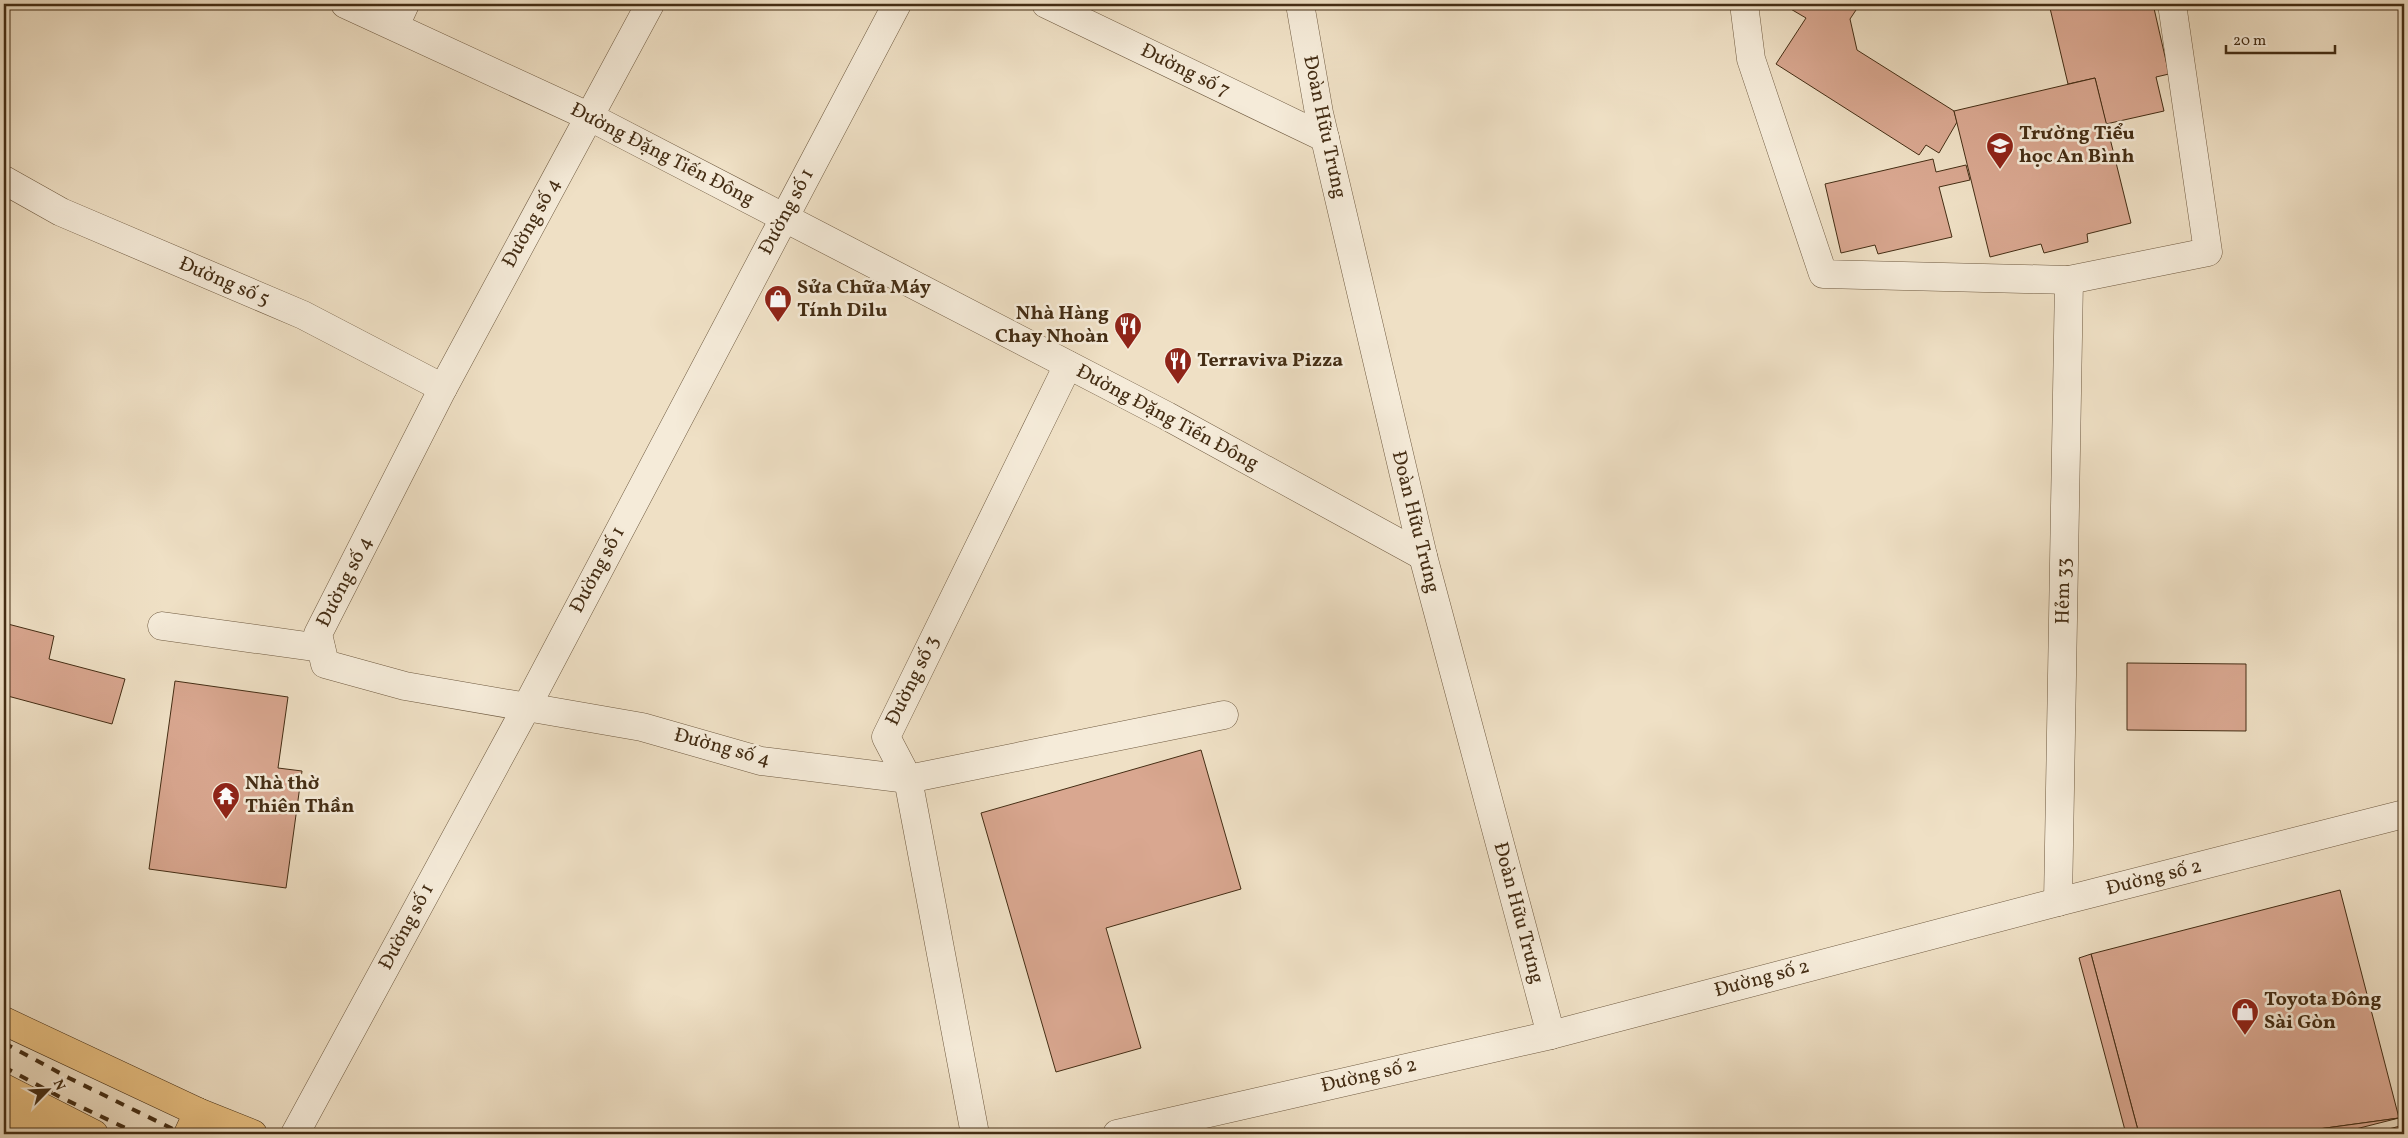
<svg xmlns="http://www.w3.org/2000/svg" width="2408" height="1138" font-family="Vollkorn,serif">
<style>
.building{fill:#d9a790;stroke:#442d14}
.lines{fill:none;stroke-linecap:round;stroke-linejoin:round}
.minor-casing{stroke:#6f5a40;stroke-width:29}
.major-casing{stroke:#442d14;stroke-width:29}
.highway-casing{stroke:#442d14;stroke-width:29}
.minor{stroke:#f5ebd9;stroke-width:28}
.major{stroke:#e8c082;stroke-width:28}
.highway{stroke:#e8c082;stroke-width:28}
.rail{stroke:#442d14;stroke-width:4;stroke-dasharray:9 9;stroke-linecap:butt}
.labels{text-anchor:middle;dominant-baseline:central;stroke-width:5;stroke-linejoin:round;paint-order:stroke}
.street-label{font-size:20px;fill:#442d14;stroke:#f5ebd9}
.poi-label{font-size:20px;font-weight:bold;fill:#442d14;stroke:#f5ebd9;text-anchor:start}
</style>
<rect width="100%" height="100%" fill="#efe0c5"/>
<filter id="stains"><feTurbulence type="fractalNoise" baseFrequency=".004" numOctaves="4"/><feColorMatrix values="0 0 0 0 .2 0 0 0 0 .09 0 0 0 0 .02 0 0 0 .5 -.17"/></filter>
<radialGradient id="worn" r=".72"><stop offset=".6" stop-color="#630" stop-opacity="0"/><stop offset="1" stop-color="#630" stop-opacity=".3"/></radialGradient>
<g class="building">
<polygon points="1792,4 1860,4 1850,19 1857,50 1954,111 1957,122 1939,153 1926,145 1919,155 1776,64 1806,18 1789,8"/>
<polygon points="2049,4 2153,4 2169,74 2156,77 2164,111 2106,124 2095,78 2068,84"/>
<polygon points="2095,78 2131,223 2087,234 2088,242 2044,253 2041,244 1990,257 1954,111"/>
<polygon points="1933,159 1936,172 1966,165 1970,180 1939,187 1952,237 1878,254 1875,245 1841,253 1825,184"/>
<polygon points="4,623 54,636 49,659 125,679 112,724 4,695"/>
<polygon points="2127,663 2246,664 2246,731 2127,730"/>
<polygon points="175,681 288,697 278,768 302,771 286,888 149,869"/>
<polygon points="1201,750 1241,889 1106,928 1141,1048 1056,1072 981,813"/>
<polygon points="2340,890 2399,1118 2282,1134 2139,1134 2091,954"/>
<polygon points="2091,954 2139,1134 2126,1134 2079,958"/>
<polygon points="2399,1118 2336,1134 2282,1134"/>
<polygon points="2404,1125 2404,1134 2382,1134 2381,1131"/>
</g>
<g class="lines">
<defs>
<g id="minor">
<polyline points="345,4 590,117 1167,416 1423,556"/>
<polyline points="650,4 443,388 318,634 325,664 405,686 642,727 761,761 908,779 1224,715"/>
<polyline points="1046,4 1325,138"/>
<polyline points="1300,4 1319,113 1423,556 1551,1035"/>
<polyline points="1744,4 1751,59 1823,274 2069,280 2208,252 2172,4"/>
<polyline points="395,26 405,4"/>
<polyline points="4,180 61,212 303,315 443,388"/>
<polyline points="162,626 321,648"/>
<polyline points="2058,902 2069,280"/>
<polyline points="295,1134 526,708 897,4"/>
<polyline points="975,1134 908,779 886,737 1068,365"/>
<polyline points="1117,1134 1551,1035 2058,902 2404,814"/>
</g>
<g id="major">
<polyline points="4,1021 198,1112 253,1134"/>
<polyline points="4,1088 94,1134"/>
<polyline points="188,1134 198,1112"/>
</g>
<polyline id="highway" points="4,1110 43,1134"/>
</defs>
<use href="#minor" class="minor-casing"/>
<use href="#major" class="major-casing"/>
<use href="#highway" class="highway-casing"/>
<use href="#minor" class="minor"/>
<use href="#major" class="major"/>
<use href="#highway" class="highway"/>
<g class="rail">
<polyline points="4,1043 69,1078 183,1134"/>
<polyline points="4,1067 60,1097 138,1134"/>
</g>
</g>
<defs>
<symbol id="school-pin" viewBox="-11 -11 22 30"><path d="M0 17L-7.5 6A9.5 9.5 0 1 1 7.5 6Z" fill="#8f2418" stroke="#f5ebd9"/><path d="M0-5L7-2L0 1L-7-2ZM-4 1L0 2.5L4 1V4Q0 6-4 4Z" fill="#fff"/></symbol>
<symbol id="shop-pin" viewBox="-11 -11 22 30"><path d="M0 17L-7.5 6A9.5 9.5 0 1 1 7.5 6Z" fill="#8f2418" stroke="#f5ebd9"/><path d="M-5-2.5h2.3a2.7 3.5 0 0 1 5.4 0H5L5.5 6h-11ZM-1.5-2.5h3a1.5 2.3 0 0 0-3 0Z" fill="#fff"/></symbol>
<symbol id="restaurant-pin" viewBox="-11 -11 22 30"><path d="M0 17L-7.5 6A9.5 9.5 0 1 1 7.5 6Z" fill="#8f2418" stroke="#f5ebd9"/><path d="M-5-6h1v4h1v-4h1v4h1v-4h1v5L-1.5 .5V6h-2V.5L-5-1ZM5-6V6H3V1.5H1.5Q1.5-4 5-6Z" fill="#fff"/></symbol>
<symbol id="temple-pin" viewBox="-11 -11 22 30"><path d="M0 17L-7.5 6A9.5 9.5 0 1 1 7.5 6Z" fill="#8f2418" stroke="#f5ebd9"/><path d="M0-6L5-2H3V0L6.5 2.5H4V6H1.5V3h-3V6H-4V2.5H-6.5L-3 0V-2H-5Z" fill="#fff"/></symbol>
</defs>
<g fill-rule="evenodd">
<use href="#school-pin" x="1984" y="130" width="32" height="43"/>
<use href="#shop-pin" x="762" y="283" width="32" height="43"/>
<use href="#restaurant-pin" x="1112" y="310" width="32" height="43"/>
<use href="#restaurant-pin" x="1162" y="345" width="32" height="43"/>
<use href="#temple-pin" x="210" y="780" width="32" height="43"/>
<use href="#shop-pin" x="2229" y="996" width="32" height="43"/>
</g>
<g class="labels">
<g class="street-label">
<text transform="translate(1185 71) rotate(26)">Đường số 7</text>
<text transform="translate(1324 127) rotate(78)">Đoàn Hữu Trưng</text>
<text transform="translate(662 155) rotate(27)">Đường Đặng Tiến Đông</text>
<text transform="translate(787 212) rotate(-62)">Đường số 1</text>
<text transform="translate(532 223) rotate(-61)">Đường số 4</text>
<text transform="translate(224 282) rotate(23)">Đường số 5</text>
<text transform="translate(1167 418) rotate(28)">Đường Đặng Tiến Đông</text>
<text transform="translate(1415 522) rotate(76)">Đoàn Hữu Trưng</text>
<text transform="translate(598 570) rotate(-62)">Đường số 1</text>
<text transform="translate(345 582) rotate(-63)">Đường số 4</text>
<text transform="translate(2064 591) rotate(-89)">Hẻm 33</text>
<text transform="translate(913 681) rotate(-64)">Đường số 3</text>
<text transform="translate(722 748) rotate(15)">Đường số 4</text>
<text transform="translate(2154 878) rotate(-14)">Đường số 2</text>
<text transform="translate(1518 913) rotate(75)">Đoàn Hữu Trưng</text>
<text transform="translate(407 927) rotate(-62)">Đường số 1</text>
<text transform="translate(1762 979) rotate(-15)">Đường số 2</text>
<text transform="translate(1369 1076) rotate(-13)">Đường số 2</text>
</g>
<g class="poi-label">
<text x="2019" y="134">Trường Tiểu<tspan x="2019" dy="23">học An Bình</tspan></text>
<text x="797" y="288">Sửa Chữa Máy<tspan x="797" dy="23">Tính Dilu</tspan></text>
<text x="1109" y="314" text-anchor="end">Nhà Hàng<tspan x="1109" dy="23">Chay Nhoàn</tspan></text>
<text x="1197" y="361">Terraviva Pizza</text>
<text x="245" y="784">Nhà thờ<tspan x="245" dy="23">Thiên Thần</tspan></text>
<text x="2264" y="1000">Toyota Đông<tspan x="2264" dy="23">Sài Gòn</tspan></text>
</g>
</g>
<rect width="2408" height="1138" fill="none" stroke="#efe0c5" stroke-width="20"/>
<rect x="5" y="5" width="2398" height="1128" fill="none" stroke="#442d14" stroke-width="2.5"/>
<rect x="10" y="10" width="2388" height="1118" fill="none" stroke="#442d14"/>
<g transform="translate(48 1090) rotate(66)" stroke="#f5ebd9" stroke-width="4" paint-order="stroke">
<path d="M0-4L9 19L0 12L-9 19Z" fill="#442d14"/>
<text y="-8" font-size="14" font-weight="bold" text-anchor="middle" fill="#442d14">N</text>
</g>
<path d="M2226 45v8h109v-8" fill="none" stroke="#442d14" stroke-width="2.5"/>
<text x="2233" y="45" font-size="15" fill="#442d14" stroke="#f5ebd9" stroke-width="4" paint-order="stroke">20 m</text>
<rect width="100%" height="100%" filter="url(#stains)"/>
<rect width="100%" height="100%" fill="url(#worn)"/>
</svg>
